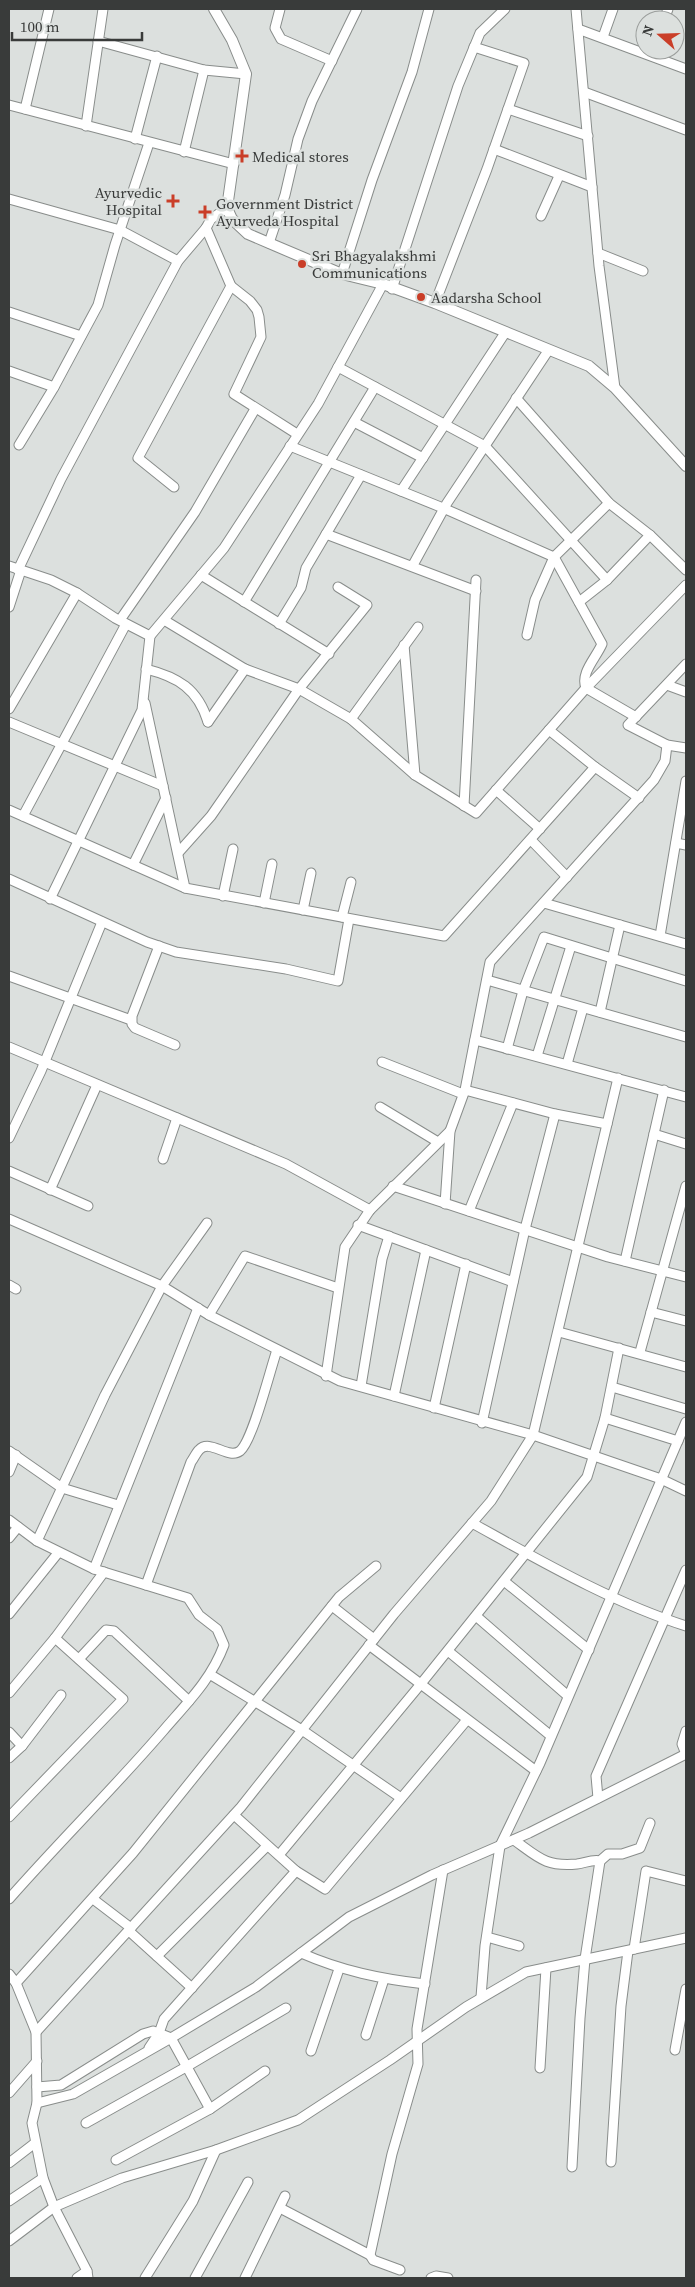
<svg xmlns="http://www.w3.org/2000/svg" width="695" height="2287" font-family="'Source Serif 4',serif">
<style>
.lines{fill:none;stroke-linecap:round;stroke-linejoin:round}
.minor-casing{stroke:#898d8b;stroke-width:11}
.tertiary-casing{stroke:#898d8b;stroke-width:12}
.minor{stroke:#fff;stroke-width:9}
.tertiary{stroke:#fff;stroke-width:10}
.poi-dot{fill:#ca3e28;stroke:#dce0de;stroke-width:2}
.labels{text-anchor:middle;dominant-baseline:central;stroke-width:5;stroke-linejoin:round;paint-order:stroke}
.poi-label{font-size:15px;fill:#393b3a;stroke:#dce0de;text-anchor:start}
</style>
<rect width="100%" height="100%" fill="#dce0de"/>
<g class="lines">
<defs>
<g id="minor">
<polyline points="280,9 275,28 281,39 332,61"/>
<polyline points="576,9 599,266 615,388"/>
<polyline points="664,20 668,9"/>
<polyline points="578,29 686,69"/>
<polyline points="603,37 613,9"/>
<polyline points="98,41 204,70 246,74"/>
<polyline points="584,92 686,130"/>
<polyline points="9,105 234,164"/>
<polyline points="25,109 49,9"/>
<polyline points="508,109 588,136"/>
<polyline points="86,126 103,9"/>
<polyline points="135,139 157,56"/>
<polyline points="494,149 592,187"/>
<polyline points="184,152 204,70"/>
<polyline points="9,199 120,230 178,261"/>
<polyline points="227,208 211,219 206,228 231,286 250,301 257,310 259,317 261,337 234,394 297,434"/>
<polyline points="541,216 559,176"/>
<polyline points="269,243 285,195 298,139 312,101 357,9"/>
<polyline points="598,253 643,271"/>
<polyline points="342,274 372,180 412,72 429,9"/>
<polyline points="392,289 458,86 480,33 505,9"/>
<polyline points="435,303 487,169 524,63 474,47"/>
<polyline points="9,312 81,336"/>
<polyline points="338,367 485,446 607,580"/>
<polyline points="9,371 54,387"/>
<polyline points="516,398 609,503 650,535 686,570"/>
<polyline points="354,422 423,458"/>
<polyline points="19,445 53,389 98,305 115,245 149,143"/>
<path d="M290,446L443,508L554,557L602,644C596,658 580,673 586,688L636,717"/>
<polyline points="174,487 138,458 231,286"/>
<polyline points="401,491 505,333"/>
<polyline points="326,534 476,591"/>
<polyline points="413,565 447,503 548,351"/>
<polyline points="9,566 51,580 77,593 115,618 150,636 224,548 318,404 383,284"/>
<polyline points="18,570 61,479 178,261 206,228"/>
<polyline points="201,575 329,654"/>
<polyline points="244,602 375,387"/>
<polyline points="579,602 607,580 650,535"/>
<polyline points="9,607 21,570"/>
<polyline points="120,620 195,512 255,409"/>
<polyline points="164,620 245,669 299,689 351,719 415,775 476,813 586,688 686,585"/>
<polyline points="279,624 301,588 306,568 361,475"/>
<polyline points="527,635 535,600 554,557 609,503"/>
<polyline points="404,645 415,775"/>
<polyline points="686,664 628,725 667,745 686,748"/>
<path d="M146,669C178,677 198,689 208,722"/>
<polyline points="667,685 686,692"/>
<polyline points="145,703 185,888"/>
<polyline points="9,709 77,593"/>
<polyline points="351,719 418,627"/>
<polyline points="9,722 163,786"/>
<polyline points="208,722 245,669"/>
<polyline points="549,730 595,767 639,798"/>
<polyline points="496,790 540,829"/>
<polyline points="464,806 476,580"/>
<polyline points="9,810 185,888 444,936 595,767"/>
<polyline points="23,816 126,624"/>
<polyline points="531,840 567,877"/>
<polyline points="676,843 686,845"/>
<polyline points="178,853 211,816 299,689 367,605 338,587"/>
<polyline points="133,865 166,798"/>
<polyline points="9,879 147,942 176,952 286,969 338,981 349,919"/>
<polyline points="223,896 233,849"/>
<polyline points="50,899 142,710 150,636"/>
<polyline points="264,903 272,864"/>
<polyline points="544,903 686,944"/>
<polyline points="303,910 311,873"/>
<polyline points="342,917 351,882"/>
<polyline points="660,936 686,781"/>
<polyline points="159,946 132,1016 132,1024 135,1028 175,1045"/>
<polyline points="9,976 131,1020"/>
<polyline points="487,980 686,1037"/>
<polyline points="600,1012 620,925"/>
<polyline points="475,1040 686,1097"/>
<polyline points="9,1047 286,1164 370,1210"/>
<polyline points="507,1049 523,991 544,937 686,981"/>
<polyline points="537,1056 571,946"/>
<polyline points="382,1062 463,1094"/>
<polyline points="567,1064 583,1008"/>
<polyline points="465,1090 555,1114 607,1124"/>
<polyline points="380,1107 438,1142"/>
<polyline points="654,1134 686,1144"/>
<polyline points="9,1138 41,1071 102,922"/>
<polyline points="163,1159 177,1118"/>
<polyline points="9,1171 88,1206"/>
<polyline points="393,1186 608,1257 686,1277"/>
<polyline points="50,1190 97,1085"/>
<polyline points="445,1204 450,1131 465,1090 490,962 654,780 665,761 667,745"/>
<polyline points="469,1211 513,1103"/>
<polyline points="9,1219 162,1286 209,1315 340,1381 533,1435 661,1479 686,1491"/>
<polyline points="358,1225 513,1282"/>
<polyline points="625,1261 664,1090"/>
<polyline points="9,1285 16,1289"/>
<polyline points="651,1312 686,1321"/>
<polyline points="209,1315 245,1256 338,1288"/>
<polyline points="559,1332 686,1367"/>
<polyline points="640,1352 686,1186"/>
<polyline points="326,1376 345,1247 370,1210 450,1131"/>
<polyline points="361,1386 382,1259 389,1236"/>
<polyline points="612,1387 686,1409"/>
<polyline points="394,1396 426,1250"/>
<polyline points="434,1408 466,1264"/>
<polyline points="605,1418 678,1441"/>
<polyline points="482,1423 525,1229 555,1114"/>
<polyline points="9,1451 62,1488 118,1505"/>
<polyline points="9,1472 16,1455"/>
<path d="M9,1520L37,1541L94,1569L188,1598L199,1615L217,1629L224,1645C211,1680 187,1703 163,1731C113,1789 59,1842 9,1899"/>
<path d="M472,1523C541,1561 611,1602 686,1626"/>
<polyline points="9,1538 18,1527"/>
<polyline points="37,1541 105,1395 162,1286 207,1223"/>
<polyline points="94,1569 198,1308"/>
<polyline points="504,1581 589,1650"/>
<path d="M146,1585L191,1462C194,1458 196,1453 199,1450C210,1438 228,1460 240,1451C253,1440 270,1370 277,1350"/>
<polyline points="332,1606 374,1639"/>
<polyline points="9,1614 58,1553"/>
<polyline points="476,1616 568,1696"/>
<polyline points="369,1645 536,1771"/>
<polyline points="448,1651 551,1736"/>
<polyline points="79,1659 106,1630 114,1631 189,1701"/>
<polyline points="211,1675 302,1730 401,1798"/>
<polyline points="9,1693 55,1638 104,1572"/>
<polyline points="9,1732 22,1746"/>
<polyline points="686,1754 682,1744 686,1731"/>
<polyline points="9,1758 22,1746 61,1695"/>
<polyline points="598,1798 596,1776 686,1570"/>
<polyline points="234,1815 296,1871 325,1889 466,1721"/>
<polyline points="9,1817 123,1699 55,1638"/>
<path d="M514,1840C538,1857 545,1867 577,1864C585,1863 593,1859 600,1861L608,1854H622L640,1848L650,1823"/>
<polyline points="279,1855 420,1685 587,1477 605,1418 619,1348"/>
<polyline points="93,1899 131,1928"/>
<polyline points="129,1931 192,1988"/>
<polyline points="487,1937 519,1946"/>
<polyline points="634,1949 646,1871 686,1881"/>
<path d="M301,1953C342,1971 381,1979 425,1984"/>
<polyline points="157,1956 267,1846"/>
<polyline points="9,1974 16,1983 36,2032 37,2103 32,2123 43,2178 54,2207 87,2271 88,2278"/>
<polyline points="16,1983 133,1853 339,1597 376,1566"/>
<polyline points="481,1997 485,1946 500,1846 540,1763 686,1422"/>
<polyline points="36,2032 241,1807 394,1614 491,1501 533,1435 618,1078"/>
<polyline points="366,2035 384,1979"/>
<polyline points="149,2048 159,2033 164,2019 296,1871"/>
<polyline points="675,2050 686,1989"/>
<polyline points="311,2051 339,1969"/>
<polyline points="540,2068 546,1968"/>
<polyline points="37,2087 61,2085 143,2034 153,2031 171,2038 210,2109"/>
<polyline points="9,2093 37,2061"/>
<polyline points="37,2103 73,2094 171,2038 256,1987 349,1917 432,1875 529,1833 686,1754"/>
<polyline points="86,2123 186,2067 286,2008"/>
<polyline points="116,2160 210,2109 265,2071"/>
<polyline points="611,2162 621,2006 628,1951"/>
<polyline points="9,2163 35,2143"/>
<polyline points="572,2167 580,2018 585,1959 600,1861"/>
<polyline points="9,2201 43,2178"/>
<polyline points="280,2208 370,2255"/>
<polyline points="9,2241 54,2207 122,2178 216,2150 298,2120 390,2060 466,2007 526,1972 686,1938"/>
<polyline points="400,2270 373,2260 370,2255 392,2154 418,2064 417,2029 443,1870"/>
<polyline points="77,2278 87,2271"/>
<polyline points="145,2278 193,2201 216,2150"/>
<polyline points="195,2278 248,2182"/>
<polyline points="245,2278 285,2196"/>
<polyline points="431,2278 436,2276 448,2278"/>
</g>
<polyline id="tertiary" points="214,9 232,40 246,74 227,208 232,219 248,234 276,246 342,274 383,284 435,303 589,366 615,388 686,466"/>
</defs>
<use href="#minor" class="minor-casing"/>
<use href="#tertiary" class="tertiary-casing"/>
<use href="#minor" class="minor"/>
<use href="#tertiary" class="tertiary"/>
</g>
<g class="poi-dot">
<path d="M239.5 148.5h5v5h5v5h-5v5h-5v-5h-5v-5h5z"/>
<path d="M170.5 193.5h5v5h5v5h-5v5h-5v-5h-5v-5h5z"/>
<path d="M202.5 204.5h5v5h5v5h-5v5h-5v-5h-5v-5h5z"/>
<circle cx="302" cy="264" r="5"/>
<circle cx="421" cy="297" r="5"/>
</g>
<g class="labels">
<g class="poi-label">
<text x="252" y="156">Medical stores</text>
<text x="162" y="192" text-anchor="end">Ayurvedic<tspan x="162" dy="17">Hospital</tspan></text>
<text x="216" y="203">Government District<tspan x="216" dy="17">Ayurveda Hospital</tspan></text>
<text x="312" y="255">Sri Bhagyalakshmi<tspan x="312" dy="17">Communications</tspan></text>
<text x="431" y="297">Aadarsha School</text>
</g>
</g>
<rect width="695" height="2287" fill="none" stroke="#393b3a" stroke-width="20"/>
<g transform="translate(660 35) rotate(290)"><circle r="24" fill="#dce0de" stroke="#9b9e9c"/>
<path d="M0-4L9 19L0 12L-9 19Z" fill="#ca3e28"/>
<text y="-8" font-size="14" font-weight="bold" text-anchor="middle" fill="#393b3a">N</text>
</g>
<path d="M12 32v8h130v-8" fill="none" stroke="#393b3a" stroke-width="2.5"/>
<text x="20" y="32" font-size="15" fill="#393b3a" stroke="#dce0de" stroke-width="4" paint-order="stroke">100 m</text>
</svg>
